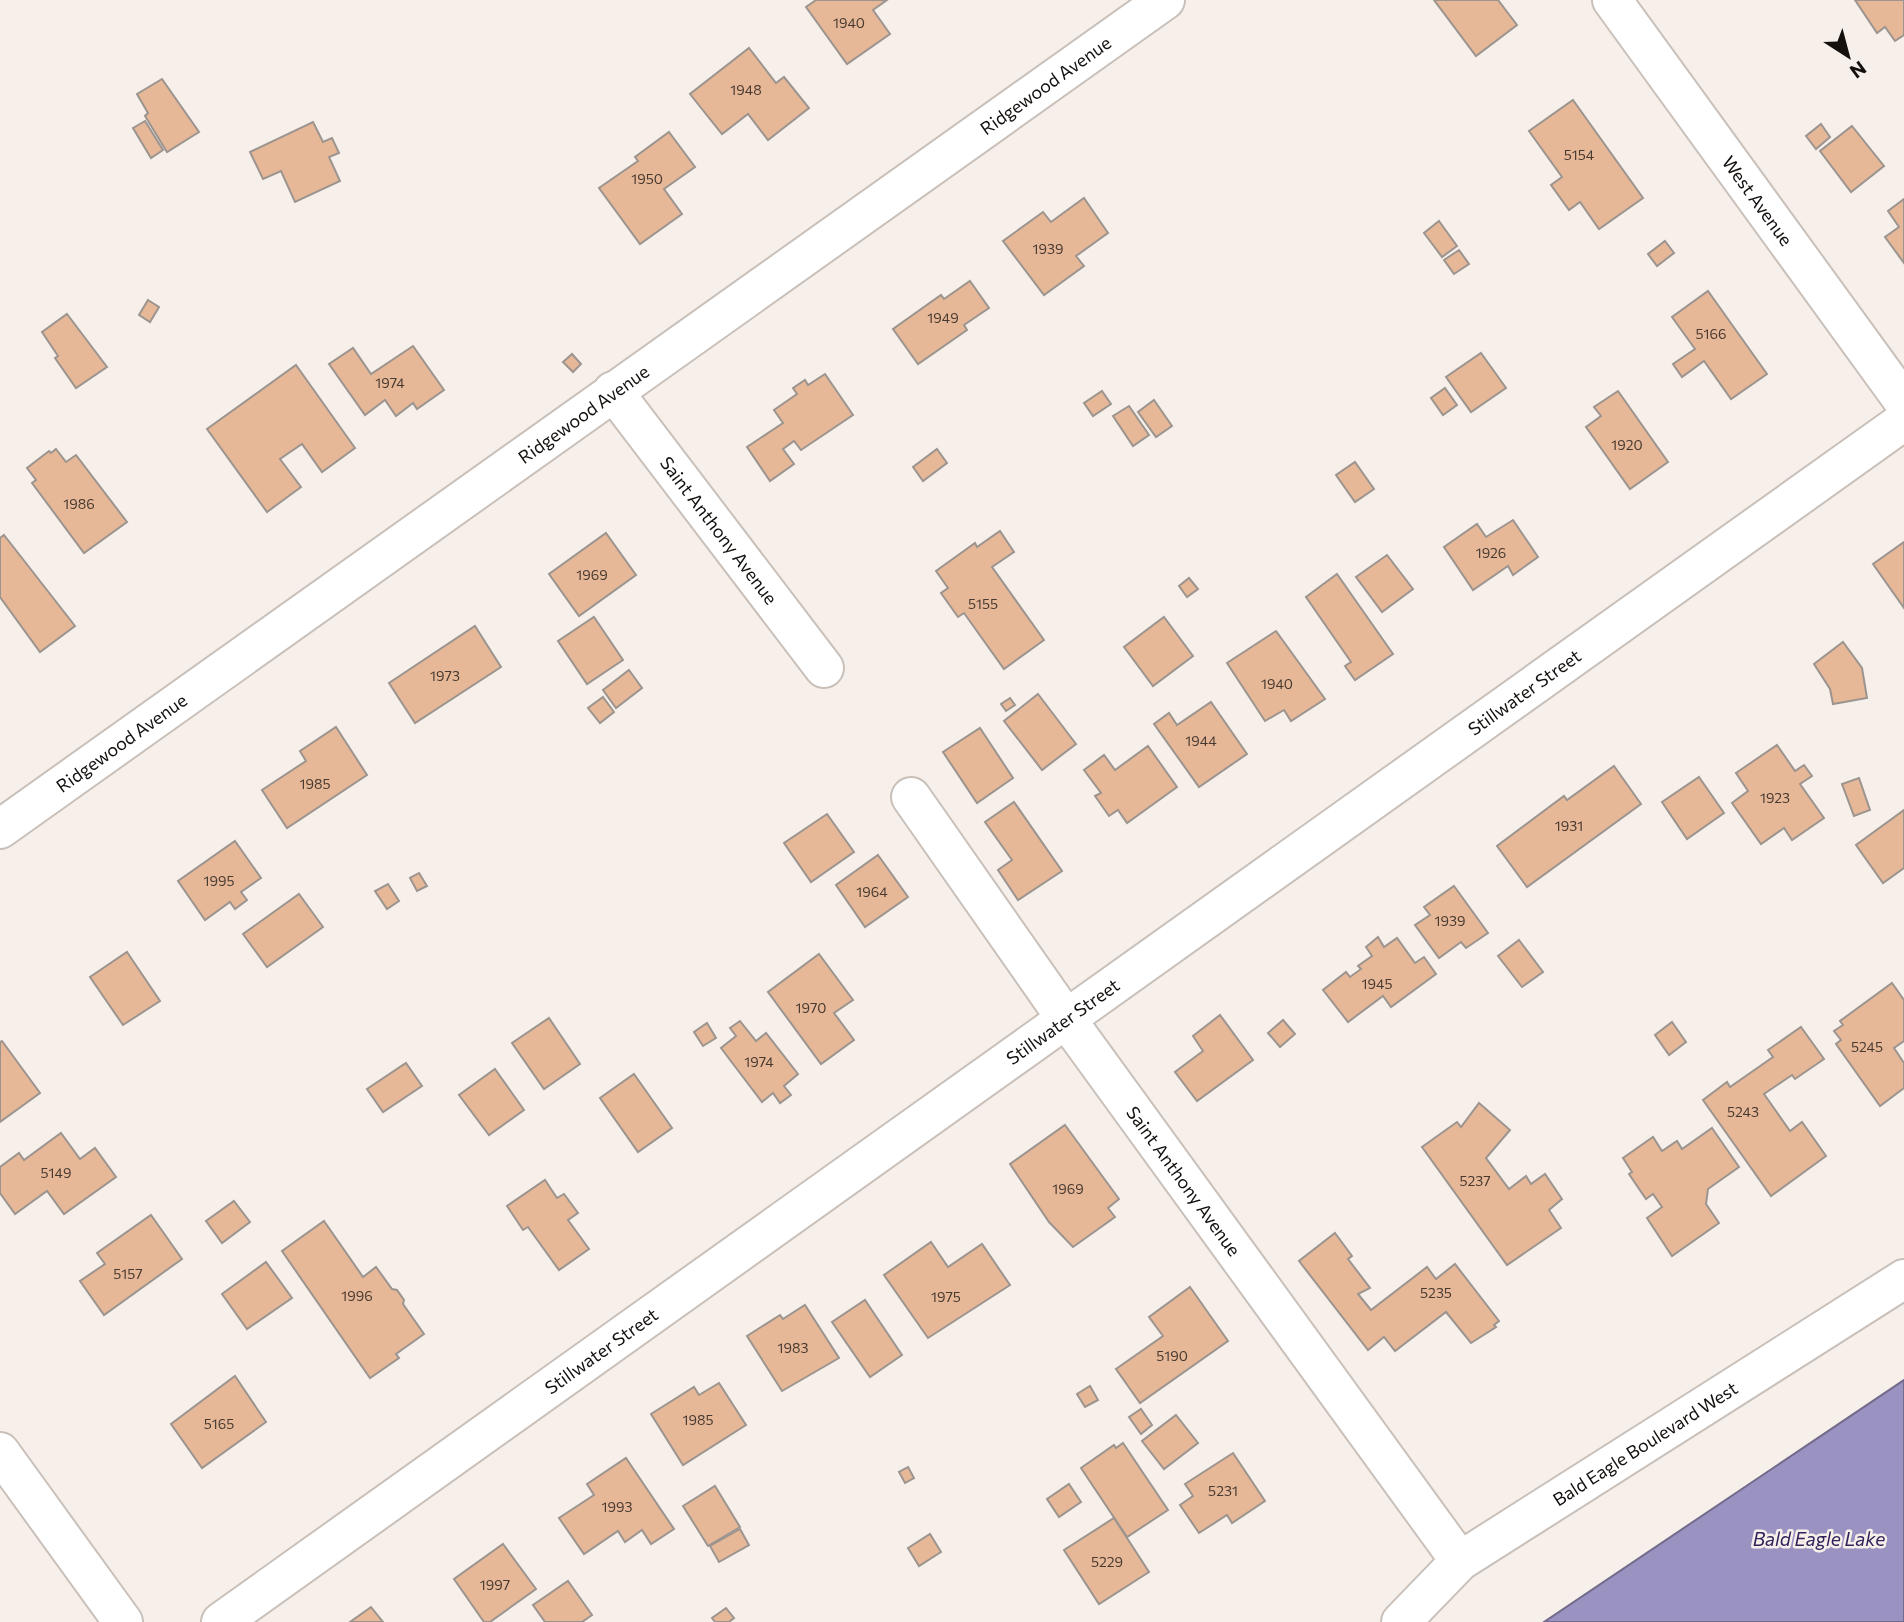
<svg xmlns="http://www.w3.org/2000/svg" width="1904" height="1622" font-family="Commissioner,sans-serif">
<style>
.water{fill:#9a92c1;stroke:#726b8b;stroke-width:2}
.building{fill:#e7b898;stroke:#9c948f;stroke-width:2}
.lines{fill:none;stroke-linecap:round;stroke-linejoin:round}
.minor-casing{stroke:#c9c0ba;stroke-width:42}
.minor{stroke:#fff;stroke-width:38}
.labels{text-anchor:middle;dominant-baseline:central;stroke-width:5;stroke-linejoin:round;paint-order:stroke}
.number-label{font-size:14px;fill:#483a30}
.street-label{font-size:18px;fill:#13100e;stroke:#f7efe9}
.water-label{font-size:19px;font-style:italic;fill:#32225c;stroke:#f7efe9}
</style>
<rect width="100%" height="100%" fill="#f7efe9"/>
<polygon class="water" points="1904,1380 1904,1622 1544,1622"/>
<g class="building">
<polygon points="816,0 887,0 873,10 890,34 847,64 806,7"/>
<polygon points="1434,0 1498,0 1517,25 1476,56"/>
<polygon points="1855,0 1904,0 1904,35 1895,41 1885,27 1877,33"/>
<polygon points="749,48 776,83 784,77 809,108 768,140 748,114 722,134 690,94"/>
<polygon points="162,79 199,132 167,152 145,116 148,113 137,94"/>
<polygon points="1573,100 1643,198 1599,229 1580,202 1569,210 1551,185 1562,177 1529,131"/>
<polygon points="145,121 163,150 151,158 133,128"/>
<polygon points="313,122 323,142 332,138 339,153 329,157 340,181 295,202 281,171 263,179 250,152"/>
<polygon points="1821,124 1830,137 1816,149 1806,136"/>
<polygon points="1852,126 1884,166 1851,192 1820,151"/>
<polygon points="669,132 695,167 664,189 682,214 640,244 599,188 638,161 635,157"/>
<polygon points="1084,198 1108,233 1076,256 1084,266 1044,295 1003,241 1043,212 1051,222"/>
<polygon points="1904,199 1904,263 1885,237 1899,227 1888,211"/>
<polygon points="1439,221 1457,246 1442,257 1424,233"/>
<polygon points="1665,241 1674,253 1657,266 1648,254"/>
<polygon points="1459,250 1469,264 1454,274 1444,260"/>
<polygon points="970,281 989,308 964,325 967,330 918,364 893,329 941,295 944,299"/>
<polygon points="1708,291 1767,374 1731,399 1704,361 1682,377 1673,364 1695,349 1672,317"/>
<polygon points="148,300 159,307 150,322 139,315"/>
<polygon points="67,314 107,367 76,388 55,358 58,356 42,332"/>
<polygon points="413,346 444,390 417,409 413,403 396,416 385,400 365,415 329,364 353,348 371,374"/>
<polygon points="1481,353 1506,388 1471,412 1446,377"/>
<polygon points="572,354 581,364 573,372 563,362"/>
<polygon points="296,365 355,448 322,472 302,444 280,459 301,487 267,512 207,429"/>
<polygon points="825,374 853,415 801,450 794,441 783,449 794,464 770,481 747,447 783,423 774,410 797,394 793,388 805,380 808,385"/>
<polygon points="1445,388 1457,405 1443,415 1431,398"/>
<polygon points="1102,391 1111,404 1093,416 1084,403"/>
<polygon points="1618,391 1668,462 1630,489 1586,427 1601,416 1594,407"/>
<polygon points="1154,400 1172,426 1156,437 1138,412"/>
<polygon points="1129,406 1149,435 1133,446 1113,416"/>
<polygon points="56,449 66,462 76,455 127,522 84,553 32,483 36,480 27,468 49,451 51,453"/>
<polygon points="937,449 947,463 923,481 913,467"/>
<polygon points="1355,462 1374,489 1355,502 1336,475"/>
<polygon points="1513,520 1538,557 1513,575 1508,566 1473,590 1444,547 1477,524 1486,537"/>
<polygon points="1000,531 1014,552 992,567 1044,640 1004,669 964,613 958,617 941,593 948,588 936,571 975,543 977,547"/>
<polygon points="606,533 636,575 579,616 549,574"/>
<polygon points="4,535 75,626 40,652 0,597 0,538"/>
<polygon points="1904,542 1904,608 1873,564"/>
<polygon points="1387,555 1413,589 1382,612 1356,577"/>
<polygon points="1337,574 1393,654 1355,680 1345,666 1351,662 1306,597"/>
<polygon points="1189,578 1198,589 1187,597 1179,586"/>
<polygon points="594,617 623,660 587,684 558,641"/>
<polygon points="1164,617 1193,656 1153,686 1124,647"/>
<polygon points="475,626 501,667 415,723 389,683"/>
<polygon points="1276,631 1325,699 1291,721 1284,710 1265,721 1227,663"/>
<polygon points="1843,642 1862,668 1867,698 1833,704 1830,689 1814,664"/>
<polygon points="629,670 642,688 616,708 603,690"/>
<polygon points="1038,694 1076,744 1042,770 1004,721"/>
<polygon points="603,697 614,712 600,723 588,708"/>
<polygon points="1010,698 1015,705 1006,711 1001,704"/>
<polygon points="1211,702 1247,754 1199,787 1154,724 1169,713 1177,725"/>
<polygon points="336,727 367,775 287,828 262,790 306,761 300,751"/>
<polygon points="980,728 1013,778 977,803 943,752"/>
<polygon points="1777,745 1795,771 1804,765 1812,776 1800,784 1824,818 1792,840 1784,828 1761,844 1732,803 1748,791 1736,773"/>
<polygon points="1148,746 1177,787 1127,823 1118,810 1109,816 1095,796 1101,793 1084,770 1104,755 1115,770"/>
<polygon points="1614,766 1641,804 1527,887 1497,846 1564,796 1567,800"/>
<polygon points="1699,777 1724,813 1687,839 1662,802"/>
<polygon points="1859,778 1870,810 1854,816 1842,784"/>
<polygon points="1014,802 1062,871 1018,900 998,870 1012,860 985,822"/>
<polygon points="1904,810 1904,868 1883,883 1856,845"/>
<polygon points="827,814 854,852 811,882 784,843"/>
<polygon points="235,841 261,878 241,892 247,900 235,909 230,902 205,920 178,881"/>
<polygon points="878,855 908,897 865,927 836,885"/>
<polygon points="419,873 427,886 417,891 410,878"/>
<polygon points="388,884 399,901 387,909 375,891"/>
<polygon points="1454,886 1488,933 1466,948 1461,942 1439,958 1415,925 1430,915 1424,907"/>
<polygon points="299,894 323,927 267,967 243,934"/>
<polygon points="1378,937 1384,947 1397,938 1415,963 1424,957 1436,974 1391,1007 1383,996 1348,1022 1323,990 1346,972 1350,977 1361,969 1358,966 1372,956 1366,947"/>
<polygon points="1519,940 1543,972 1522,987 1498,956"/>
<polygon points="127,952 160,1001 123,1025 90,977"/>
<polygon points="819,954 853,1000 834,1013 854,1040 821,1064 768,992"/>
<polygon points="1892,983 1904,1000 1904,1041 1894,1048 1904,1063 1904,1088 1880,1106 1836,1044 1841,1040 1834,1031 1843,1025 1840,1021"/>
<polygon points="1220,1015 1253,1060 1197,1101 1175,1072 1203,1051 1193,1036"/>
<polygon points="549,1018 580,1064 544,1089 512,1043"/>
<polygon points="1283,1020 1295,1034 1280,1047 1268,1033"/>
<polygon points="740,1021 756,1041 766,1033 798,1074 784,1086 791,1095 780,1103 773,1093 762,1102 721,1048 736,1036 730,1028"/>
<polygon points="1672,1022 1686,1042 1669,1055 1655,1035"/>
<polygon points="707,1023 716,1038 703,1046 694,1032"/>
<polygon points="1801,1027 1824,1059 1795,1079 1792,1075 1764,1094 1790,1131 1802,1122 1826,1156 1771,1196 1703,1100 1727,1082 1730,1087 1773,1057 1768,1050"/>
<polygon points="2,1041 40,1093 0,1122 0,1042"/>
<polygon points="406,1063 422,1086 383,1112 367,1089"/>
<polygon points="495,1069 524,1110 489,1135 459,1095"/>
<polygon points="634,1074 672,1128 638,1152 600,1098"/>
<polygon points="1479,1103 1510,1130 1486,1158 1509,1189 1526,1176 1531,1184 1545,1174 1562,1199 1549,1210 1561,1228 1507,1265 1422,1147 1457,1122 1461,1127"/>
<polygon points="1065,1125 1119,1199 1108,1208 1115,1217 1073,1247 1049,1222 1010,1164"/>
<polygon points="1712,1128 1739,1167 1708,1189 1706,1204 1719,1223 1672,1256 1647,1218 1662,1207 1653,1194 1646,1199 1629,1174 1632,1172 1623,1158 1653,1137 1662,1151 1677,1141 1682,1149"/>
<polygon points="61,1133 80,1159 95,1148 116,1177 64,1214 47,1191 15,1214 0,1193 0,1167 19,1153 24,1160"/>
<polygon points="545,1180 557,1198 564,1194 578,1213 568,1220 589,1249 559,1270 528,1227 523,1230 507,1206"/>
<polygon points="234,1201 250,1222 222,1243 206,1221"/>
<polygon points="151,1215 182,1259 104,1315 80,1281 105,1264 97,1253"/>
<polygon points="324,1221 363,1277 376,1267 392,1289 397,1290 404,1300 403,1304 424,1334 396,1354 399,1358 370,1378 282,1251"/>
<polygon points="1335,1233 1352,1256 1348,1259 1370,1288 1358,1294 1371,1310 1427,1267 1436,1279 1455,1264 1499,1321 1494,1325 1496,1327 1471,1343 1446,1312 1395,1351 1384,1337 1368,1350 1299,1261"/>
<polygon points="931,1242 948,1267 982,1244 1010,1285 928,1338 884,1275"/>
<polygon points="266,1262 292,1298 247,1329 222,1294"/>
<polygon points="1190,1287 1228,1341 1140,1403 1116,1369 1163,1336 1149,1317"/>
<polygon points="865,1300 902,1355 870,1377 832,1322"/>
<polygon points="805,1305 839,1358 782,1391 747,1336 780,1315 783,1319"/>
<polygon points="235,1376 266,1422 202,1468 171,1424"/>
<polygon points="719,1383 746,1425 683,1465 651,1414 694,1387 699,1395"/>
<polygon points="1090,1386 1098,1400 1085,1407 1077,1394"/>
<polygon points="1141,1409 1152,1425 1141,1434 1129,1417"/>
<polygon points="1176,1415 1198,1443 1164,1469 1142,1441"/>
<polygon points="1123,1443 1168,1510 1127,1537 1081,1468 1114,1445 1116,1448"/>
<polygon points="1233,1453 1265,1501 1232,1523 1227,1515 1199,1533 1180,1505 1193,1496 1185,1484"/>
<polygon points="626,1458 674,1529 651,1544 642,1530 625,1542 618,1531 584,1554 559,1518 594,1495 587,1484"/>
<polygon points="908,1467 914,1478 905,1483 899,1472"/>
<polygon points="1069,1484 1081,1502 1059,1517 1047,1499"/>
<polygon points="715,1486 740,1527 708,1546 683,1506"/>
<polygon points="1114,1518 1149,1572 1099,1604 1064,1550"/>
<polygon points="740,1529 749,1545 719,1562 710,1546"/>
<polygon points="930,1534 941,1552 919,1566 908,1548"/>
<polygon points="503,1544 536,1589 490,1622 484,1622 454,1579"/>
<polygon points="568,1581 592,1615 582,1622 545,1622 533,1605"/>
<polygon points="371,1607 383,1622 350,1622"/>
<polygon points="726,1608 734,1618 729,1622 715,1622 712,1618"/>
</g>
<g class="lines">
<defs>
<g id="minor">
<path id="s1" d="M1612,0L1904,402"/>
<path id="s2" d="M613,391L824,668"/>
<path id="s3" d="M911,797L1067,1020L1460,1561"/>
<path id="s4" d="M0,829L1165,0"/>
<polyline points="0,1452 123,1622"/>
<path id="s5" d="M221,1622L1904,421"/>
<path id="s6" d="M1401,1622L1460,1561L1904,1279"/>
</g>
</defs>
<use href="#minor" class="minor-casing"/>
<use href="#minor" class="minor"/>
</g>
<g class="labels">
<g class="number-label">
<text x="849" y="22">1940</text>
<text x="746" y="89">1948</text>
<text x="1579" y="154">5154</text>
<text x="647" y="178">1950</text>
<text x="1048" y="248">1939</text>
<text x="943" y="317">1949</text>
<text x="1711" y="333">5166</text>
<text x="390" y="382">1974</text>
<text x="1627" y="444">1920</text>
<text x="79" y="503">1986</text>
<text x="1491" y="552">1926</text>
<text x="592" y="574">1969</text>
<text x="983" y="603">5155</text>
<text x="445" y="675">1973</text>
<text x="1277" y="683">1940</text>
<text x="1201" y="740">1944</text>
<text x="315" y="783">1985</text>
<text x="1775" y="797">1923</text>
<text x="1569" y="825">1931</text>
<text x="219" y="880">1995</text>
<text x="872" y="891">1964</text>
<text x="1450" y="920">1939</text>
<text x="1377" y="983">1945</text>
<text x="811" y="1007">1970</text>
<text x="1867" y="1046">5245</text>
<text x="759" y="1061">1974</text>
<text x="1743" y="1111">5243</text>
<text x="56" y="1172">5149</text>
<text x="1475" y="1180">5237</text>
<text x="1068" y="1188">1969</text>
<text x="128" y="1273">5157</text>
<text x="1436" y="1292">5235</text>
<text x="357" y="1295">1996</text>
<text x="946" y="1296">1975</text>
<text x="793" y="1347">1983</text>
<text x="1172" y="1355">5190</text>
<text x="698" y="1419">1985</text>
<text x="219" y="1423">5165</text>
<text x="1223" y="1490">5231</text>
<text x="617" y="1506">1993</text>
<text x="1107" y="1561">5229</text>
<text x="495" y="1584">1997</text>
</g>
<g class="street-label">
<text stroke="none"><textPath href="#s4" startOffset="1283">Ridgewood Avenue</textPath></text>
<text stroke="none"><textPath href="#s1" startOffset="248">West Avenue</textPath></text>
<text stroke="none"><textPath href="#s4" startOffset="716">Ridgewood Avenue</textPath></text>
<text stroke="none"><textPath href="#s2" startOffset="175">Saint Anthony Avenue</textPath></text>
<text stroke="none"><textPath href="#s5" startOffset="1601">Stillwater Street</textPath></text>
<text stroke="none"><textPath href="#s4" startOffset="149">Ridgewood Avenue</textPath></text>
<text stroke="none"><textPath href="#s5" startOffset="1034">Stillwater Street</textPath></text>
<text stroke="none"><textPath href="#s3" startOffset="471">Saint Anthony Avenue</textPath></text>
<text stroke="none"><textPath href="#s5" startOffset="467">Stillwater Street</textPath></text>
<text stroke="none"><textPath href="#s6" startOffset="304">Bald Eagle Boulevard West</textPath></text>
</g>
<g class="water-label">
<text x="1819" y="1538">Bald Eagle Lake</text>
</g>
</g>
<g transform="translate(1848 56) rotate(144)" stroke="#f7efe9" stroke-width="5" paint-order="stroke">
<path d="M0-5L12 26L0 18L-12 26Z" fill="#13100e"/>
<text y="-10" font-size="19" font-weight="bold" text-anchor="middle" fill="#13100e">N</text>
</g>
</svg>
